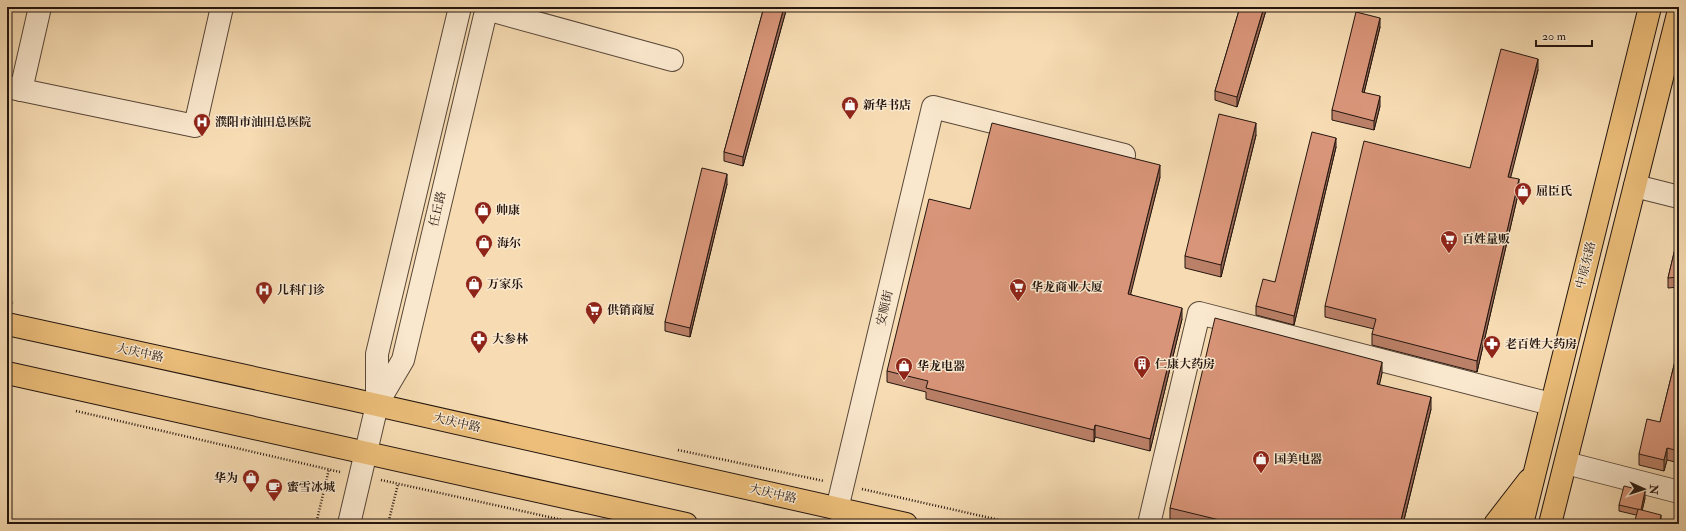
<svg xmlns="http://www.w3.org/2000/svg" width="1686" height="531" font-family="'IM FELL Double Pica','Noto Serif SC',serif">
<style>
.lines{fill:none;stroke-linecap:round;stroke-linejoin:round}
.minor-casing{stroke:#584738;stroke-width:24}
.major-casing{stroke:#23150f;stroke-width:24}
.path{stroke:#23150f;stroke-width:2.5;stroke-dasharray:1 2;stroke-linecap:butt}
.minor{stroke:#fae8ce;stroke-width:22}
.major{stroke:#ecbe7a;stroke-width:22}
.wall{fill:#bb8068;stroke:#23150f}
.shaded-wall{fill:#986855;stroke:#23150f}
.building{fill:#d99579;stroke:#23150f}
.labels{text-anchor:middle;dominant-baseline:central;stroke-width:3;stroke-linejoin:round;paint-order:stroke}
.poi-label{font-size:12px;font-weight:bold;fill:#23150f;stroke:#fae8ce;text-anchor:start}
.street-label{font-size:12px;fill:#23150f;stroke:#fae8ce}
</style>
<rect width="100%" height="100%" fill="#f7dcb3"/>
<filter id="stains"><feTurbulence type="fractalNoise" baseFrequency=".005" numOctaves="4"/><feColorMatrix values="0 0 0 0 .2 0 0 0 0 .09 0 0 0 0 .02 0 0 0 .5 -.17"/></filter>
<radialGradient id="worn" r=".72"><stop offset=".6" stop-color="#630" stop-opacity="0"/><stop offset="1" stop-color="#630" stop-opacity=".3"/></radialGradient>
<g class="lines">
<defs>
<g id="minor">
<polyline points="486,9 672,60"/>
<polyline points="7,87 195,126 222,7"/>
<polyline points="21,90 40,7"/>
<polyline points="1635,186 1679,197"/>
<polyline points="377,404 403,360 487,7"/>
<polyline points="1566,463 1679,492"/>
<polyline points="837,509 933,107 1124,155"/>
<polyline points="349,524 377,405 377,354 460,7"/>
<polyline points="1149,524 1199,313 1551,404"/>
</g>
<g id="major">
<polyline points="7,324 346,398 906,524"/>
<polyline points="7,373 686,524"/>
<polyline points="1495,524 1529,480"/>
<polyline points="1522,524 1650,7"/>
<polyline points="1550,524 1679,10"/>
</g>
</defs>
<use href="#minor" class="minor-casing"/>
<use href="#major" class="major-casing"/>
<g class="path">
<polyline points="7,301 13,303"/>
<polyline points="76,411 340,472"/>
<polyline points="678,450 824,481"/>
<polyline points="381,480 581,524"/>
<polyline points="862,489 1017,524"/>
<polyline points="316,524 329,469"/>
<polyline points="388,524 398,484"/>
</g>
<use href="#minor" class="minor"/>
<use href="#major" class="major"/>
</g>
<g class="wall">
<polygon points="764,7 787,7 743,166 724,161 724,152"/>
<polygon points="1240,7 1267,7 1237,107 1215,100 1215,91"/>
<polygon points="1380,27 1364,93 1380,106 1374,130 1332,120 1332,110"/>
<polygon points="1538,70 1510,177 1519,190 1477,372 1372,345 1372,334 1374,329 1325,317 1325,306 1470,168"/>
<polygon points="1256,135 1221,277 1185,268 1185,256"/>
<polygon points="1336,147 1294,325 1256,315 1256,306 1275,282"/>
<polygon points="1160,177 1130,294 1182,319 1150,451 1095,437 1094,442 926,399 926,392 887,382 887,371"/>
<polygon points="727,184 690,337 665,331 665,322"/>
<polygon points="1679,232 1679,287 1668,288 1668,278"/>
<polygon points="1679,345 1679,463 1667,460 1664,471 1639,465 1639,454 1660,422"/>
<polygon points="1382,373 1379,385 1431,409 1403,524 1187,524 1170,520 1170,508"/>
<polygon points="1645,498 1642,510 1661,524 1636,515 1619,511 1619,505"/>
</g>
<g class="shaded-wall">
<polygon points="784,7 787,7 743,166 743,157"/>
<polygon points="1264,7 1267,7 1237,107 1237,97"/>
<polygon points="1380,18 1380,27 1362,101 1362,92"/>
<polygon points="1538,59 1538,70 1508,188 1508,177"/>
<polygon points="1380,96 1380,106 1374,130 1374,121"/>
<polygon points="1256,123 1256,135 1221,277 1221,265"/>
<polygon points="1336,138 1336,147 1294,325 1294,316"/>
<polygon points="1160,165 1160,177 1128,305 1128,294"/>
<polygon points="727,174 727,184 690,337 690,328"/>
<polygon points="1519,179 1519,190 1477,372 1477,361"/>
<polygon points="1182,308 1182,319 1150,451 1150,439"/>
<polygon points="1382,362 1382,373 1377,396 1377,384"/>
<polygon points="1431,397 1431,409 1403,524 1400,524"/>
<polygon points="1095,425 1095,437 1094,442 1094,430"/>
<polygon points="1667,448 1667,460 1664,471 1664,460"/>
<polygon points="1645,491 1645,498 1641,516 1641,510"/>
<polygon points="1661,515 1661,524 1659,524"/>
</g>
<g class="building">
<polygon points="764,7 784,7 743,157 724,152"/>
<polygon points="1240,7 1264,7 1237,97 1215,91"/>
<polygon points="1356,12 1380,18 1362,92 1380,96 1374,121 1332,110"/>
<polygon points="1501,49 1538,59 1508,177 1519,179 1477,361 1372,334 1376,319 1325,306 1364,141 1470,168"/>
<polygon points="1219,114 1256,123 1221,265 1185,256"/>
<polygon points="992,123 1160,165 1128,294 1182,308 1150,439 1095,425 1094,430 926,388 928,381 887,371 929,199 970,209"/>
<polygon points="1312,132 1336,138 1294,316 1256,306 1263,279 1275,282"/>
<polygon points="702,168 727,174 690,328 665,322"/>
<polygon points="1679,232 1679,277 1668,278"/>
<polygon points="1215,318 1382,362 1377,384 1431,397 1400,524 1357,524 1343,521 1343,524 1236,524 1170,508"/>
<polygon points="1679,345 1679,451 1667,448 1664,460 1639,454 1647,419 1660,422"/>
<polygon points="1624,486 1645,491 1641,510 1619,505"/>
<polygon points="1638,509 1661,515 1659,524 1634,524"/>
</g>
<defs>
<symbol id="shop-pin" viewBox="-11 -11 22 30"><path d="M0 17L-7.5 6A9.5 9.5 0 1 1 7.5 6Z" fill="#8f2418" stroke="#fae8ce"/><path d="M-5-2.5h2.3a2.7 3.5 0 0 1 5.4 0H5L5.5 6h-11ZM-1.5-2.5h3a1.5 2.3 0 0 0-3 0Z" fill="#fff"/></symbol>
<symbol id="hospital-pin" viewBox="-11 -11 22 30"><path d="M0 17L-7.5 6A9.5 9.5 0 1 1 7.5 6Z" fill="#8f2418" stroke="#fae8ce"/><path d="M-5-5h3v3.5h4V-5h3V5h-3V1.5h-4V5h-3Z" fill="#fff"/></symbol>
<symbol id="supermarket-pin" viewBox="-11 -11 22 30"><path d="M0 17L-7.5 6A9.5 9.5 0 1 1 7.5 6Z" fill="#8f2418" stroke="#fae8ce"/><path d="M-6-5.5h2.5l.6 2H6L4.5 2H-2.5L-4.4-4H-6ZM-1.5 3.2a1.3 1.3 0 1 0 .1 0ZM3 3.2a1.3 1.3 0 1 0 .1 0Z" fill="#fff"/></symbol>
<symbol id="pharmacy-pin" viewBox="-11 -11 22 30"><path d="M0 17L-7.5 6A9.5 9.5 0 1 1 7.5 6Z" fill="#8f2418" stroke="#fae8ce"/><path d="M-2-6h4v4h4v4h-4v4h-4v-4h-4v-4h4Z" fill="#fff"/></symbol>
<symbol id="building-pin" viewBox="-11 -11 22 30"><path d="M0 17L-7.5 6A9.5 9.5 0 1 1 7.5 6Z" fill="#8f2418" stroke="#fae8ce"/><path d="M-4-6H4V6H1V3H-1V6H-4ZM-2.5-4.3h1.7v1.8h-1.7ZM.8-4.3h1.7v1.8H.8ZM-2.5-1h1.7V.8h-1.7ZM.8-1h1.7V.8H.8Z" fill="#fff"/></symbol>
<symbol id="cafe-pin" viewBox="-11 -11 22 30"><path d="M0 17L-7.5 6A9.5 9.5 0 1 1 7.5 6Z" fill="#8f2418" stroke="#fae8ce"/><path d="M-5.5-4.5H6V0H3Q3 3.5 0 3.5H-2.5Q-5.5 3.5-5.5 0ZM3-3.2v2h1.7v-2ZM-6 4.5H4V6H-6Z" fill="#fff"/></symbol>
</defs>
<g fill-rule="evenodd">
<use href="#shop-pin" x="840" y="95" width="20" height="27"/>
<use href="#hospital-pin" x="192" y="112" width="20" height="27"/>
<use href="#shop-pin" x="1513" y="181" width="20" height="27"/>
<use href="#shop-pin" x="473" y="200" width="20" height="27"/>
<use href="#supermarket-pin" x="1439" y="229" width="20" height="27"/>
<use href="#shop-pin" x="474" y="233" width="20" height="27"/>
<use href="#shop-pin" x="464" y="274" width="20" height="27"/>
<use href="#supermarket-pin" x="1008" y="277" width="20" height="27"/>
<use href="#hospital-pin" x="254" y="280" width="20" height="27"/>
<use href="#supermarket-pin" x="584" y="300" width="20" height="27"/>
<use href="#pharmacy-pin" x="469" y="329" width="20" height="27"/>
<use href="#pharmacy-pin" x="1482" y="334" width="20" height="27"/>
<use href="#building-pin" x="1132" y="354" width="20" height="27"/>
<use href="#shop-pin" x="894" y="356" width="20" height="27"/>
<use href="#shop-pin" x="1251" y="449" width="20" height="27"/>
<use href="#shop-pin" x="241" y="468" width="20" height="27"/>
<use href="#cafe-pin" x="264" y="477" width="20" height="27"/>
</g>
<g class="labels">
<g class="poi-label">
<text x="863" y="105">新华书店</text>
<text x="215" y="122">濮阳市油田总医院</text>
<text x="1536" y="191">屈臣氏</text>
<text x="496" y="210">帅康</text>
<text x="1462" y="239">百姓量贩</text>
<text x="497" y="243">海尔</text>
<text x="487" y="284">万家乐</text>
<text x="1031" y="287">华龙商业大厦</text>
<text x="277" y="290">儿科门诊</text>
<text x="607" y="310">供销商厦</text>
<text x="492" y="339">大参林</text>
<text x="1505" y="344">老百姓大药房</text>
<text x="1155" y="364">仁康大药房</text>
<text x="917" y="366">华龙电器</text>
<text x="1274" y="459">国美电器</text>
<text x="238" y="478" text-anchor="end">华为</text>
<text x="287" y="487">蜜雪冰城</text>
</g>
<g class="street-label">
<text transform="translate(438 209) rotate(-77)">任丘路</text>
<text transform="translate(1586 265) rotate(-76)">中原东路</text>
<text transform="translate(885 308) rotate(-77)">安顺街</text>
<text transform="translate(140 353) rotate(12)">大庆中路</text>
<text transform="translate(457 423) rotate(13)">大庆中路</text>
<text transform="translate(773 494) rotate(13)">大庆中路</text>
</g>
</g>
<rect width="1686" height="531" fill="none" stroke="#f7dcb3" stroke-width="24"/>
<rect x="8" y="8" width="1670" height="515" fill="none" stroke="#23150f" stroke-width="2"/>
<rect x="12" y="12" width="1662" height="507" fill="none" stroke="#23150f"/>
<g transform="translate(1644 489) rotate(93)" stroke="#fae8ce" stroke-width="3" paint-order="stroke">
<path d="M0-3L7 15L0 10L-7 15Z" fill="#23150f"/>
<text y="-6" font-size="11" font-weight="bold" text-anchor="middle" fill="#23150f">N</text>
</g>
<path d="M1536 40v6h56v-6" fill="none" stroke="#23150f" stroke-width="2"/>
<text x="1542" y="40" font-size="12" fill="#23150f" stroke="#fae8ce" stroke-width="3" paint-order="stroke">20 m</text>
<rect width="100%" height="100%" filter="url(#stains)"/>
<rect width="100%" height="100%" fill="url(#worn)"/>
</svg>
